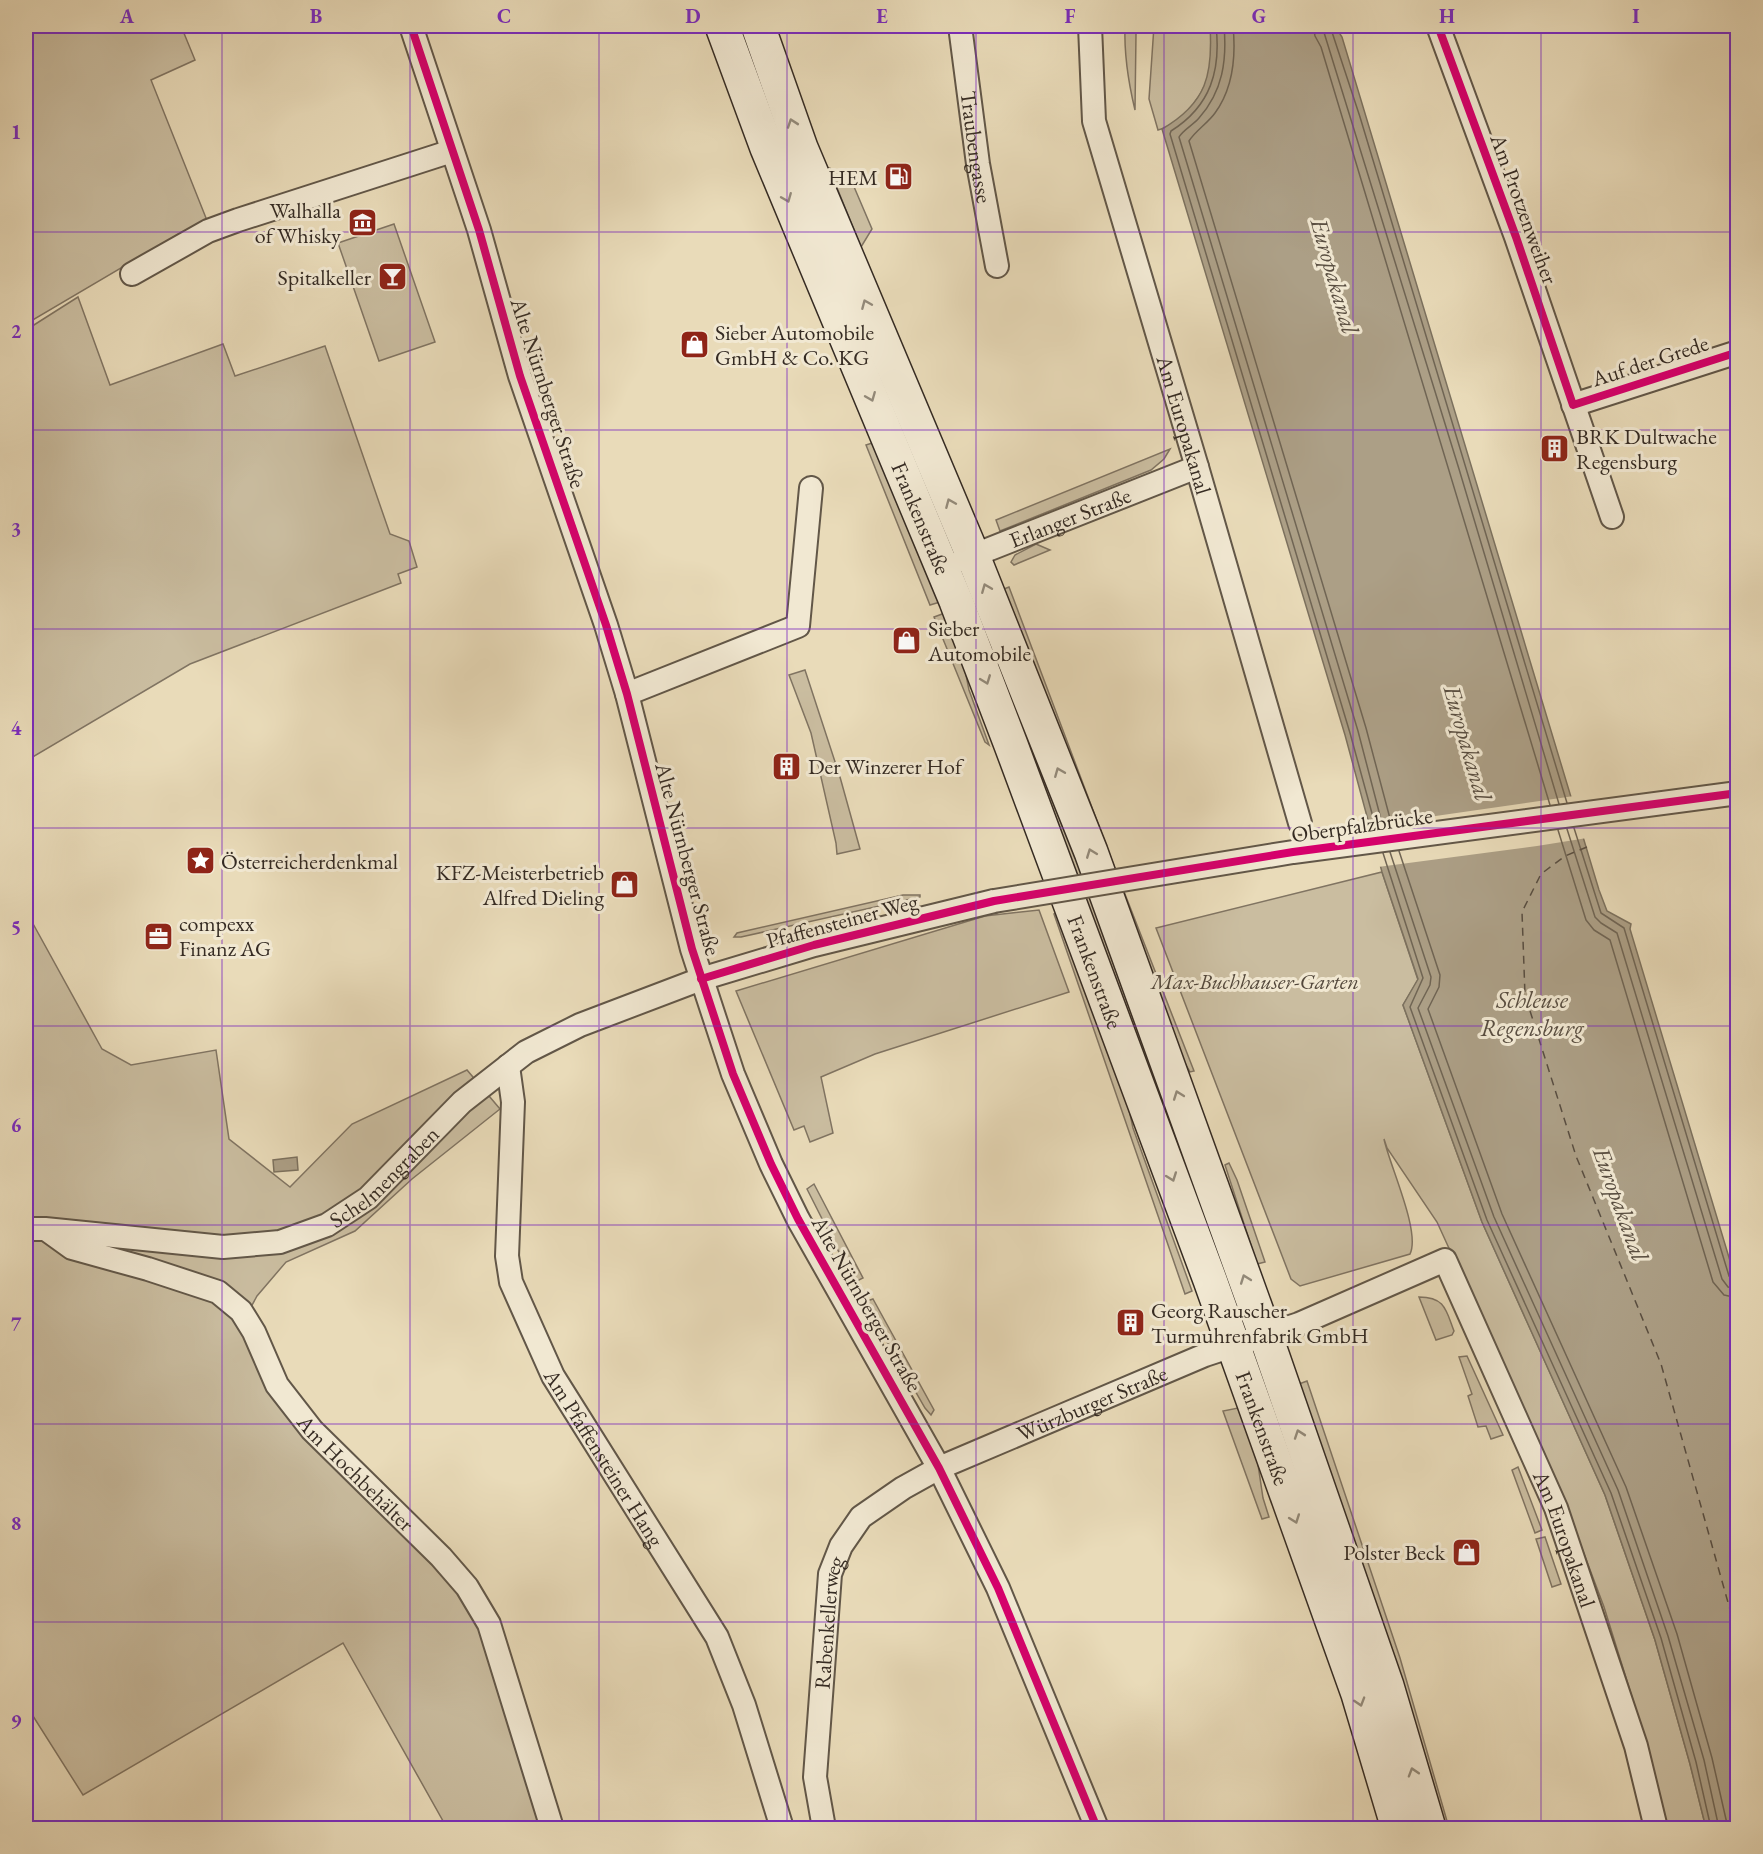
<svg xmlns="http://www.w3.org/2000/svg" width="1763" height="1854" font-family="'EB Garamond',serif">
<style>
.green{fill:#cabda0;stroke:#807462;stroke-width:1.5}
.water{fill:#ac9f86;stroke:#7c715e;stroke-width:1.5}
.pier{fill:#e9dbb9}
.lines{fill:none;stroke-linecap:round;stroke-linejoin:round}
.shore{stroke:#706554;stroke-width:1.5}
.ferry{stroke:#594e41;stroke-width:1.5;stroke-dasharray:8 6;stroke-linecap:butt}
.street-casing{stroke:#625748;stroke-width:26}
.secondary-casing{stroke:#352b23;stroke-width:36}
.street{stroke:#f1e8d2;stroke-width:22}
.secondary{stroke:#f1e8d2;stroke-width:33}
.street-bridge-casing{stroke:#625748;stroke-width:26;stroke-linecap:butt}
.street-bridge{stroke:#f1e8d2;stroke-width:22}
.cycleway-casing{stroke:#f1e8d2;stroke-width:11}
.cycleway{stroke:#d6006c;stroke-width:8}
.oneway{stroke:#938a7a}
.grid{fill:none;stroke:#7b2cbf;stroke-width:1.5;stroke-opacity:0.55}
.labels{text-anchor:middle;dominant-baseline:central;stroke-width:6;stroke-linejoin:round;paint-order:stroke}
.street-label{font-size:22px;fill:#352b23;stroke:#f1e8d2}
.poi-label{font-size:22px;fill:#352b23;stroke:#f1e8d2;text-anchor:start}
.park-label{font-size:22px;font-style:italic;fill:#53483c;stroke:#f1e8d2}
.water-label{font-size:24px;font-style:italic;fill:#594e41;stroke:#f1e8d2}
.neatline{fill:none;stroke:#7b2cbf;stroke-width:2}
.grid-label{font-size:20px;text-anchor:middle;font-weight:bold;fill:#7b2cbf}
</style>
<rect width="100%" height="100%" fill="#e9dbb9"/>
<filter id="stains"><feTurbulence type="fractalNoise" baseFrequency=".00333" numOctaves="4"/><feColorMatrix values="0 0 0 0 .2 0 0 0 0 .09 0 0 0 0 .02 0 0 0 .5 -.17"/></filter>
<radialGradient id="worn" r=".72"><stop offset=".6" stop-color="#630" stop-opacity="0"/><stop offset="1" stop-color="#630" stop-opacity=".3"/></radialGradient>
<g class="green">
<polygon points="26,26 181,26 195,60 151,80 208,223 182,232 26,324"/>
<path d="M1125,26L1136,34L1135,110C1128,81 1124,55 1125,26Z"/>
<path d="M1154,26H1210C1211,38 1213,51 1211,63C1208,90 1185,123 1158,130L1149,99Z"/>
<polygon points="829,168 849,175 872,229 861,247"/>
<polygon points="394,224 435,342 379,361 338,243"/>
<polygon points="78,297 110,385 223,344 235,376 325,346 390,534 409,541 417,567 398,574 401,583 190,664 26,761 26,330"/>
<polygon points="872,443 879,448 940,602 930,605 866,445"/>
<polygon points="1170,449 1164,459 1151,470 1000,531 996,520"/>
<polygon points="1036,544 1050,550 1014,565 1011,562 1015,555"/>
<polygon points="1009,587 1114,866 1194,1071 1190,1072 1170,1038 1057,725 1004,589"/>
<polygon points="976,601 1074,854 1231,1277 1226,1278 1162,1102 967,605"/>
<polygon points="945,613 962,655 969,690 989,745 985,742 934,617"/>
<polygon points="805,670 840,777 860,849 837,854 836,843 811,733 789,675"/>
<path d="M1382,872L1418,980L1403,1005L1482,1222L1605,1495L1655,1640L1690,1764L1706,1828H1668L1645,1739L1604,1607L1563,1498L1437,1222L1387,1148L1384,1139C1389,1164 1421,1232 1410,1254L1300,1286L1291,1279L1156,928Z"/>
<polygon points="903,895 920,895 920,897 741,937 734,937 737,933"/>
<polygon points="1039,910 1069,992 875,1054 821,1077 833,1133 810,1142 804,1126 794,1130 736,991 985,916"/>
<polygon points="26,911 102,1049 131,1065 216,1050 229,1139 290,1187 352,1124 467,1070 500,1109 412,1179 355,1231 286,1262 257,1296 245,1318 277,1385 467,1587 552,1828 447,1828 343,1643 83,1795 26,1705"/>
<polygon points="1057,913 1123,1082 1133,1128 1192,1291 1185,1294 1054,914"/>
<polygon points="1229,1163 1237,1180 1265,1262 1257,1264 1225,1165"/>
<polygon points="814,1184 863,1278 855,1282 849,1272 807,1189"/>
<path d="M1419,1297C1445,1297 1446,1310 1454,1331L1452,1335L1436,1340Z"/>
<polygon points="873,1299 934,1410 931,1415 925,1408 864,1302"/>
<polygon points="1467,1356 1503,1435 1491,1439 1486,1426 1478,1427 1468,1396 1472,1394 1459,1357"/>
<polygon points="1307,1381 1400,1658 1449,1828 1438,1828 1299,1384"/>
<polygon points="1238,1408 1257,1458 1263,1498 1269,1517 1262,1519 1223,1411"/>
<polygon points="1518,1467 1542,1530 1535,1533 1512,1470"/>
<polygon points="1545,1537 1561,1584 1552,1587 1536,1539"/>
</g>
<g class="water">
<path d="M1210,26H1335L1342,37L1599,890L1607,911L1631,924L1630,929L1737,1284V1828H1706L1690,1764L1655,1640L1605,1495L1482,1222L1403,1005L1418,979L1382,872L1345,735L1162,129C1207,103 1213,74 1210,26Z"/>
<polygon points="297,1157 298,1170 274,1172 273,1160"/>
</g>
<polygon class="pier" points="1574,796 1587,838 1537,846 1378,867 1366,826"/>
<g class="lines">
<g class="shore">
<path d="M1216,26C1221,70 1211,106 1171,131L1170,134L1350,733L1376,828"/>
<path d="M1224,26C1227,60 1223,91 1199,118C1193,125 1183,130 1179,137L1358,731L1383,827"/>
<path d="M1233,26C1236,56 1234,87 1215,113C1208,123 1195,131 1189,141L1366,728L1392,826"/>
<polyline points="1313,26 1315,36 1321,47 1550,805"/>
<polyline points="1322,26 1459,469 1559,804"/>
<polyline points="1330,26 1360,117 1567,803"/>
<polyline points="1574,828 1601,913 1624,928 1729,1276 1732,1280 1738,1281"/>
<polyline points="1567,829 1595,917 1601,923 1617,933 1722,1279 1728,1287 1738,1289"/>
<polyline points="1558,830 1586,920 1594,930 1610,940 1713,1282 1724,1295 1738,1298"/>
<polyline points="1399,851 1440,975 1439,987 1428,1009 1502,1214 1626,1487 1677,1634 1712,1758 1728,1828"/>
<polyline points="1390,852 1431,977 1430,985 1418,1008 1494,1217 1618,1490 1668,1636 1704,1760 1719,1828"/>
<polyline points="1383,853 1423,978 1410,1007 1487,1220 1611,1493 1661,1638 1696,1762 1711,1828"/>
</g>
<polyline class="ferry" points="1587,847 1565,856 1541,874 1522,912 1525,995 1576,1156 1661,1364 1738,1638"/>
<defs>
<g id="street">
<polyline points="411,26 479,230 520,376 606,625 627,694 692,949 733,1074 771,1164 798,1219 939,1468 998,1588 1097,1828"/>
<path id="s1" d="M960,26L978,164L997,266"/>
<path id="s2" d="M1090,26L1094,121L1197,467L1300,823"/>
<polyline points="1438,26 1516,237 1612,517"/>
<polyline points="132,274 208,231 238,220 452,151"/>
<polyline points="1573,405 1738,352"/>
<path id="s3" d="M962,560L1197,467"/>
<polyline points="627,694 798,626 811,488"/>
<path id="s4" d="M508,1066L513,1102L507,1256L511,1282L553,1376L717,1637L744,1705L782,1828"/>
<path id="s5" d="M26,1229H45L223,1247L280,1242L327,1225L368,1198L462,1102L526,1052L580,1025L701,979L814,945L994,901"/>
<path id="s6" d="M47,1230L72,1248L148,1269L218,1292L241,1311L254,1332L277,1385L312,1430L441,1557L467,1587L489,1624L552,1828"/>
<path id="s7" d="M824,1828L815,1777L830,1574L841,1546L861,1517L903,1488L939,1468L1205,1355L1299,1324L1445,1260L1556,1508L1636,1746L1656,1828"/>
</g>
<g id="secondary">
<path id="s8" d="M722,26L767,148L956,601L1011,745L1210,1280L1358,1694L1398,1828"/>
<polyline points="758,26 801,148 973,556 1091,852 1265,1334 1387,1686 1429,1828"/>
</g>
</defs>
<use href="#street" class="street-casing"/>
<use href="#secondary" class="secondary-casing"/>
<use href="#street" class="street"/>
<use href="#secondary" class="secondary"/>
<defs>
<polyline id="street-bridge" points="994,901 1293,852 1738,793"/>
</defs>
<use href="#street-bridge" class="street-bridge-casing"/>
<use href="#street-bridge" class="street-bridge"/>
<defs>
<g id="cycleway">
<polyline points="411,26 479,230 520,376 606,625 627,694 692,949 733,1074 771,1164 798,1219 939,1468 998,1588 1097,1828"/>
<polyline points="1438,26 1516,237 1573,405 1738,352"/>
<polyline points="701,979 814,945 994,901 1293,852 1738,793"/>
</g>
</defs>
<use href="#cycleway" class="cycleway-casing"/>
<use href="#cycleway" class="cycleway"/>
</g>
<defs><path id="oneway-chevron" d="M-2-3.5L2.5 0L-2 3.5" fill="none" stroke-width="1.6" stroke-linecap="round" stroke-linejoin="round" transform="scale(1.5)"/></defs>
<g class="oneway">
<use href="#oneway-chevron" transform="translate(792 123) rotate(-109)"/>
<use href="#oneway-chevron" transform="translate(787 198) rotate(68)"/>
<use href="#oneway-chevron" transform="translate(866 304) rotate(-113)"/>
<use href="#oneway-chevron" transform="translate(871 397) rotate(68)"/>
<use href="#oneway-chevron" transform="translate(950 503) rotate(-113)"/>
<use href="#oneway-chevron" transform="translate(986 588) rotate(-112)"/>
<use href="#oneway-chevron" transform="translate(986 680) rotate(69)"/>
<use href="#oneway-chevron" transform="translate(1059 772) rotate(-112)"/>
<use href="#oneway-chevron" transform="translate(1091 853) rotate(-111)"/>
<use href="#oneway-chevron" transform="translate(1178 1095) rotate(-110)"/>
<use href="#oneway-chevron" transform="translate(1172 1177) rotate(70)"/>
<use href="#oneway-chevron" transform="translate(1245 1279) rotate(-110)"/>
<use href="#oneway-chevron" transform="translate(1299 1434) rotate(-109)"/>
<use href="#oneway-chevron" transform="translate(1295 1519) rotate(70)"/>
<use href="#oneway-chevron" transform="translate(1360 1702) rotate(73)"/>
<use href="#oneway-chevron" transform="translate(1413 1772) rotate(-107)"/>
</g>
<path class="grid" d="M222,26V1828M410,26V1828M599,26V1828M787,26V1828M976,26V1828M1164,26V1828M1353,26V1828M1541,26V1828M26,232H1738M26,430H1738M26,629H1738M26,828H1738M26,1026H1738M26,1225H1738M26,1424H1738M26,1622H1738"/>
<defs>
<symbol id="fuel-square" viewBox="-11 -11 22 22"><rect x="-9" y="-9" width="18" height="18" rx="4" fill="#8f2418" stroke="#f1e8d2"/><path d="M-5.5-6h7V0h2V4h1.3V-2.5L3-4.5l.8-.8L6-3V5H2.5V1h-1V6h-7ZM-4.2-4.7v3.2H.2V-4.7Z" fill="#fff"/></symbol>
<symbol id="museum-square" viewBox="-11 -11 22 22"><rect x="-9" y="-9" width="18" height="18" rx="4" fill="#8f2418" stroke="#f1e8d2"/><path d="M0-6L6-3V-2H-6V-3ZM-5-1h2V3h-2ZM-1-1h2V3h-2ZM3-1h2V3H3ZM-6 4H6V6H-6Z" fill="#fff"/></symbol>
<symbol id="bar-square" viewBox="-11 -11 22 22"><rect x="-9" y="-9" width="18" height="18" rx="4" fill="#8f2418" stroke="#f1e8d2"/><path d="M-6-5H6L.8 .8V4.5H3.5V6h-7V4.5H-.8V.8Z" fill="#fff"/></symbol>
<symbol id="shop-square" viewBox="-11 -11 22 22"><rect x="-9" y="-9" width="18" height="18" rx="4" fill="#8f2418" stroke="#f1e8d2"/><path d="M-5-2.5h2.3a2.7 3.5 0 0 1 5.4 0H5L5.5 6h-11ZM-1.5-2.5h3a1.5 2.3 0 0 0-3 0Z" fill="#fff"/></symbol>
<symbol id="building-square" viewBox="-11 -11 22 22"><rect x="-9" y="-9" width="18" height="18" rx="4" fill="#8f2418" stroke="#f1e8d2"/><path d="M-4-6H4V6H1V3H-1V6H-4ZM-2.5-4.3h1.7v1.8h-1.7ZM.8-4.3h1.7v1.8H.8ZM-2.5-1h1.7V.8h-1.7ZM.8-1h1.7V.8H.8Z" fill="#fff"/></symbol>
<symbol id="sight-square" viewBox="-11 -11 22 22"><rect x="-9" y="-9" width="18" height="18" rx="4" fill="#8f2418" stroke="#f1e8d2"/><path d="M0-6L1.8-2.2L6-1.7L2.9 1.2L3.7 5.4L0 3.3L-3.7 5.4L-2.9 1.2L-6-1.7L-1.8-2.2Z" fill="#fff"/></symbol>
<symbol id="office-square" viewBox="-11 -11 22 22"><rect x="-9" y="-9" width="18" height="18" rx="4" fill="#8f2418" stroke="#f1e8d2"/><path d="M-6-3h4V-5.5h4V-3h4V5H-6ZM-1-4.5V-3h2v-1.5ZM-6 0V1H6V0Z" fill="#fff"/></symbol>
</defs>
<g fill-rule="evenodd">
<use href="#fuel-square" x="882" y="160" width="33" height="33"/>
<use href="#museum-square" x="346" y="206" width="33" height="33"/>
<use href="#bar-square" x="376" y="260" width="33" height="33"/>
<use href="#shop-square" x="678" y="328" width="33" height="33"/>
<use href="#building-square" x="1538" y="432" width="33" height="33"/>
<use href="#shop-square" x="890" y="624" width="33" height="33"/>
<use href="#building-square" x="770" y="750" width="33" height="33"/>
<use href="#sight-square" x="184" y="844" width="33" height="33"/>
<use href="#shop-square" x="608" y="868" width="33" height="33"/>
<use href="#office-square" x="142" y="920" width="33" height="33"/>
<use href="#building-square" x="1114" y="1306" width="33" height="33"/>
<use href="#shop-square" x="1450" y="1536" width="33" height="33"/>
</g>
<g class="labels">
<g class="street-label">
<text stroke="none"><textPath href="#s1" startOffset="122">Traubengasse</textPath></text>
<text transform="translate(1524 209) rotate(70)">Am Protzenweiher</text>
<text transform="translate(1650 361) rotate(-18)">Auf der Grede</text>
<text transform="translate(548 393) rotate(72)">Alte Nürnberger Straße</text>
<text stroke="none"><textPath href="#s2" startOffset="412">Am Europakanal</textPath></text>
<text stroke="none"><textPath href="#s8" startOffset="531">Frankenstraße</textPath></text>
<text stroke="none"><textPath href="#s3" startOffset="116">Erlanger Straße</textPath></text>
<text transform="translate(1362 825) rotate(-8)">Oberpfalzbrücke</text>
<text transform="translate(688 859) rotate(75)">Alte Nürnberger Straße</text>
<text transform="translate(842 921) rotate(-15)">Pfaffensteiner Weg</text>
<text stroke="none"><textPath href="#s8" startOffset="1017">Frankenstraße</textPath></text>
<text stroke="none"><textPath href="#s5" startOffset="380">Schelmengraben</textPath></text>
<text transform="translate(867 1304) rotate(60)">Alte Nürnberger Straße</text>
<text stroke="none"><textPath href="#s7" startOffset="579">Würzburger Straße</textPath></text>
<text stroke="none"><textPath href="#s8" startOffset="1503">Frankenstraße</textPath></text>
<text stroke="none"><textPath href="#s4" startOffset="416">Am Pfaffensteiner Hang</textPath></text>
<text stroke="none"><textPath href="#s6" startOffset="414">Am Hochbehälter</textPath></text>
<text stroke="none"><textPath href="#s7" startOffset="1264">Am Europakanal</textPath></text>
<text stroke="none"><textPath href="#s7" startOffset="207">Rabenkellerweg</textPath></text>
</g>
<g class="poi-label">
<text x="878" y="177" text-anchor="end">HEM</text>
<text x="341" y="210" text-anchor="end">Walhalla<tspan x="341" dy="25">of Whisky</tspan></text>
<text x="371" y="277" text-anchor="end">Spitalkeller</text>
<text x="715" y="332">Sieber Automobile<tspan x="715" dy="25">GmbH &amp; Co. KG</tspan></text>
<text x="1576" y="436">BRK Dultwache<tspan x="1576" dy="25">Regensburg</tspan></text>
<text x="928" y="628">Sieber<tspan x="928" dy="25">Automobile</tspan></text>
<text x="808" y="766">Der Winzerer Hof</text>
<text x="221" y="861">Österreicherdenkmal</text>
<text x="604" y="872" text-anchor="end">KFZ-Meisterbetrieb<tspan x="604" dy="25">Alfred Dieling</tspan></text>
<text x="179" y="923">compexx<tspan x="179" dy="25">Finanz AG</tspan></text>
<text x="1151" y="1310">Georg Rauscher<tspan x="1151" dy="25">Turmuhrenfabrik GmbH</tspan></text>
<text x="1445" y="1552" text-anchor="end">Polster Beck</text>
</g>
<g class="park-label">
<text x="1255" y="981">Max-Buchhauser-Garten</text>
</g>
<g class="water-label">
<text transform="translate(1335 276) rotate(74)">Europakanal</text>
<text transform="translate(1468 743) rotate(74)">Europakanal</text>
<text x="1532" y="999">Schleuse<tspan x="1532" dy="28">Regensburg</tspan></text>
<text transform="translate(1621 1204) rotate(70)">Europakanal</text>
</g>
</g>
<rect width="1763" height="1854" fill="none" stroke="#e9dbb9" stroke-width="66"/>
<rect x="33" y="33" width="1697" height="1788" class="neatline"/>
<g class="grid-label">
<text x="127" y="23">A</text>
<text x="316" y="23">B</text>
<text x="504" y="23">C</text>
<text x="693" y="23">D</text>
<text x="882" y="23">E</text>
<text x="1070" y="23">F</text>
<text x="1259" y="23">G</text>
<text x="1447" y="23">H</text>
<text x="1636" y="23">I</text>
<text x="16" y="139">1</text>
<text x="16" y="338">2</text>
<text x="16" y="536">3</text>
<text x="16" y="735">4</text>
<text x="16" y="934">5</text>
<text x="16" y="1132">6</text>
<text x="16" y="1331">7</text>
<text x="16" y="1530">8</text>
<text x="16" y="1728">9</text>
</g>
<rect width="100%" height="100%" filter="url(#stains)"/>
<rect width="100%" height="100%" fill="url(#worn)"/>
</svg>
